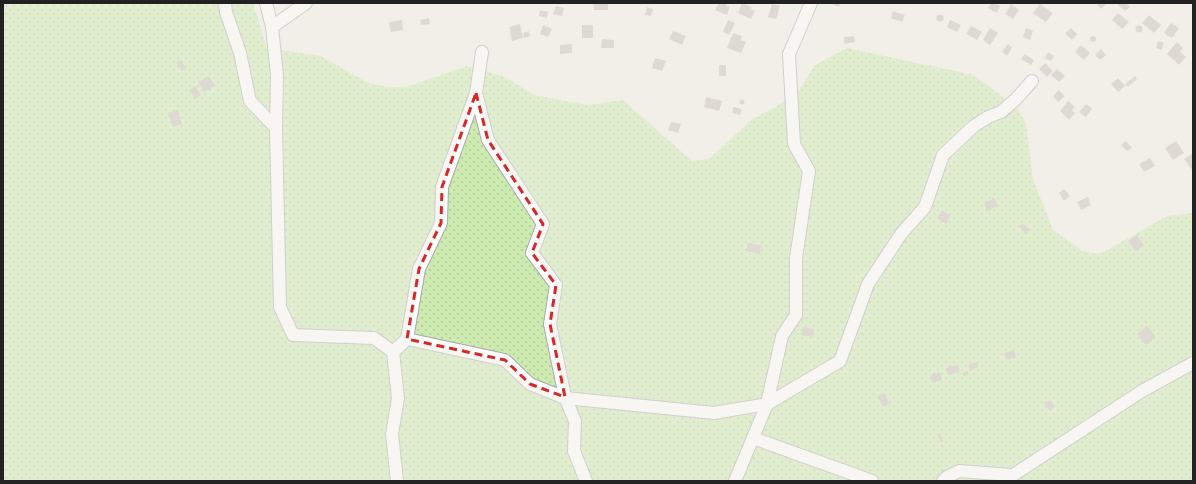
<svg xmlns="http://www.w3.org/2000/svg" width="1196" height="484" font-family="'Nunito Sans',sans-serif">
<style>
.grass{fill:url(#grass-dots)}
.building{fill:#c7bfb8}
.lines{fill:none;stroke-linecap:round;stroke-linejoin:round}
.minor-casing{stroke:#a9a9a9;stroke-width:14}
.minor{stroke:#fff;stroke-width:12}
.marked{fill:none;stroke:#d62828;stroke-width:3;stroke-dasharray:8 5;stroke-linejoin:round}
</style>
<defs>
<pattern id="grass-dots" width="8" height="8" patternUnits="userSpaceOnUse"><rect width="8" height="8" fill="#cdebb0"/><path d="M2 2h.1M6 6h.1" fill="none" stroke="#b0c997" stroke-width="1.8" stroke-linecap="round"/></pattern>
</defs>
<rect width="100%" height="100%" fill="#f2efe9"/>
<polygon class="grass" points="3,3 253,3 267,48 321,56 368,83 387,87 406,87 467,66 503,76 534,95 588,105 623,100 692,161 709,159 750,121 796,95 815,65 847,48 974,75 1017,108 1026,123 1033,179 1053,230 1082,251 1100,254 1167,216 1193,213 1193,481 3,481"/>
<g class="building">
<polygon points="593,3 608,3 608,10 594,10"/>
<polygon points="719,3 727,3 726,5 730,7 727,15 715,10"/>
<polygon points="742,3 752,7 751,9 755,11 751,19 738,13"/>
<polygon points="830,3 840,3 839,7"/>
<polygon points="991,3 995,3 1000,6 997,13 988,8"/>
<polygon points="1099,3 1104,3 1106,4 1101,9 1097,5"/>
<polygon points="1120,3 1126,3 1130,7 1125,11 1118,5"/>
<polygon points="772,4 780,6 776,19 768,17"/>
<polygon points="1011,4 1019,10 1013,19 1005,14"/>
<polygon points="1040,4 1053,13 1046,22 1033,13"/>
<polygon points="556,6 564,8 562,16 553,14"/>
<polygon points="647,7 653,9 651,16 645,15"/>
<polygon points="540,10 548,12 547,18 539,16"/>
<polygon points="893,11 905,15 902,22 891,18"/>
<polygon points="1118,13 1129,22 1122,29 1112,20"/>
<circle cx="940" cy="18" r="3.5"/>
<polygon points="1149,15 1161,25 1154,33 1142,23"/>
<polygon points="429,18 430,24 421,25 420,20"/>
<polygon points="402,20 403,30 391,32 389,22"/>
<polygon points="728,20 735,23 729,35 723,32"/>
<polygon points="950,20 961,25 957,32 947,27"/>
<polygon points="1171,23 1179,28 1172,38 1164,33"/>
<polygon points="520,24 523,38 512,41 509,27"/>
<polygon points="543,25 552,29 548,37 540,34"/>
<rect x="582" y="25" width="11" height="13"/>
<circle cx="1139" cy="29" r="3.5"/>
<polygon points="971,26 982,32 977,40 966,34"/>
<polygon points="990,28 998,33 990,45 983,40"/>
<polygon points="1026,28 1033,31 1030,40 1023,37"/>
<polygon points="1071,28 1077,34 1072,40 1065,33"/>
<polygon points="529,31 530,36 524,38 523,33"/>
<polygon points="673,31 686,36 682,45 669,39"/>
<polygon points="733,33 742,36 741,40 746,42 741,53 727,48"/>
<polygon points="854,36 855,42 844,44 844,37"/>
<circle cx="1093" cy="39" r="3"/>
<polygon points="602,39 614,40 614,48 601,48"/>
<polygon points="1158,41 1164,43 1161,50 1156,48"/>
<polygon points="1177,42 1183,48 1180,52 1186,57 1179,65 1167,54"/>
<polygon points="572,44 572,53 560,54 560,45"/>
<polygon points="1008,44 1012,48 1007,56 1002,52"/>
<polygon points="1081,45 1090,53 1084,60 1075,52"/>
<polygon points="1101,49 1106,55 1100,60 1095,55"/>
<polygon points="1048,52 1054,56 1051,61 1045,58"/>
<polygon points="1025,54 1034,60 1031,65 1021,59"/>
<polygon points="655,58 666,61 662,71 652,68"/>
<polygon points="181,60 186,68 182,71 176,63"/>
<polygon points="1045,63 1053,71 1047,77 1039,69"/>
<rect x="719" y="65" width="7" height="11"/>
<polygon points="1057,69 1065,76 1059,82 1051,75"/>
<polygon points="209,76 215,86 204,92 198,82"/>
<polygon points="1135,76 1137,79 1128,87 1125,84"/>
<polygon points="1118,78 1125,86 1118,92 1111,84"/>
<polygon points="195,86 201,95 195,99 189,90"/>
<polygon points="1059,90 1065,96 1058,102 1053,96"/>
<polygon points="706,97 722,101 719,111 704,107"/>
<circle cx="742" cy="102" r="2.5"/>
<polygon points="1068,101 1075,107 1072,110 1075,113 1069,120 1060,111"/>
<polygon points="1086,104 1092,108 1086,117 1079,112"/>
<polygon points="733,107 742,109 740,115 732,113"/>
<polygon points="178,110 182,124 173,127 168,113"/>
<polygon points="671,122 681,124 678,133 668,130"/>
<polygon points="1126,141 1132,148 1127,151 1121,145"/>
<polygon points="1176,141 1184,153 1173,160 1165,148"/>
<polygon points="1193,153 1193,171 1184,159"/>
<polygon points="1150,158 1155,166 1144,172 1139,164"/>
<polygon points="1064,189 1070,196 1064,201 1059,193"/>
<polygon points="1088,197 1091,205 1081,210 1077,202"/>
<polygon points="994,198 998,206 988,211 984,204"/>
<polygon points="942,210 951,216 946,224 937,218"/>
<polygon points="1023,223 1030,230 1026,234 1019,226"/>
<polygon points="1137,235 1144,246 1135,251 1128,241"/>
<polygon points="748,243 761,245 760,254 746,251"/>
<polygon points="1147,326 1156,337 1146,345 1137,334"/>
<polygon points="803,327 814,329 813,337 801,335"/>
<polygon points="1014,350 1016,357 1007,360 1004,353"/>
<polygon points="977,362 979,367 970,370 969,364"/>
<polygon points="958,365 960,372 948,375 946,368"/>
<polygon points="967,371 969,374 964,377 962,373"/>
<polygon points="940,372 942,380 932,383 930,375"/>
<polygon points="885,393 889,404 882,407 878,396"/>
<polygon points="1050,400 1055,407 1050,411 1044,403"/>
<polygon points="939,433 943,441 941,442 937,434"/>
</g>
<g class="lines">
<defs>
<g id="minor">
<polyline points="225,3 226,12 240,53 250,101 276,128 280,307 293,335 374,338 393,352 398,398 392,434 397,481"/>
<polyline points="266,3 272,27"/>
<polyline points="482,52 476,93 488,140 543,224 532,253 556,285 550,324 565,397 575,421 574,451 586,481"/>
<polyline points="276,128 277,75 272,27 306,3"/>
<polyline points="407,339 505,360 530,384 565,398 714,413 767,404 840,361 868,284 901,234 925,207 943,155 974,126 988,117 1001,112 1016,99 1032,81"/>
<polyline points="393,352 407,339 419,269 441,223 442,187 476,93"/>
<polyline points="753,438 872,481"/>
<polyline points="735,481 767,404 782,336 796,315 796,258 809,171 794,144 789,54 811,3"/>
<polyline points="943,481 947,477 959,471 1011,475"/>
<polyline points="1004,481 1142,391 1193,363"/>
</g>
</defs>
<use href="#minor" class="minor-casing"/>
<use href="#minor" class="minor"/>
</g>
<path d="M0 0H1196V484H0ZM476,93L488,140L543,224L532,253L556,285L550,324L565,397L530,384L505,360L407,339L419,269L441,223L442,187Z" fill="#f2efe9" fill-opacity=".55" fill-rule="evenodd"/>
<path class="marked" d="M476,93L488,140L543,224L532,253L556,285L550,324L565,397L530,384L505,360L407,339L419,269L441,223L442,187Z"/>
<rect width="1196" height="484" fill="none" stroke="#222222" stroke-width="8"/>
</svg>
